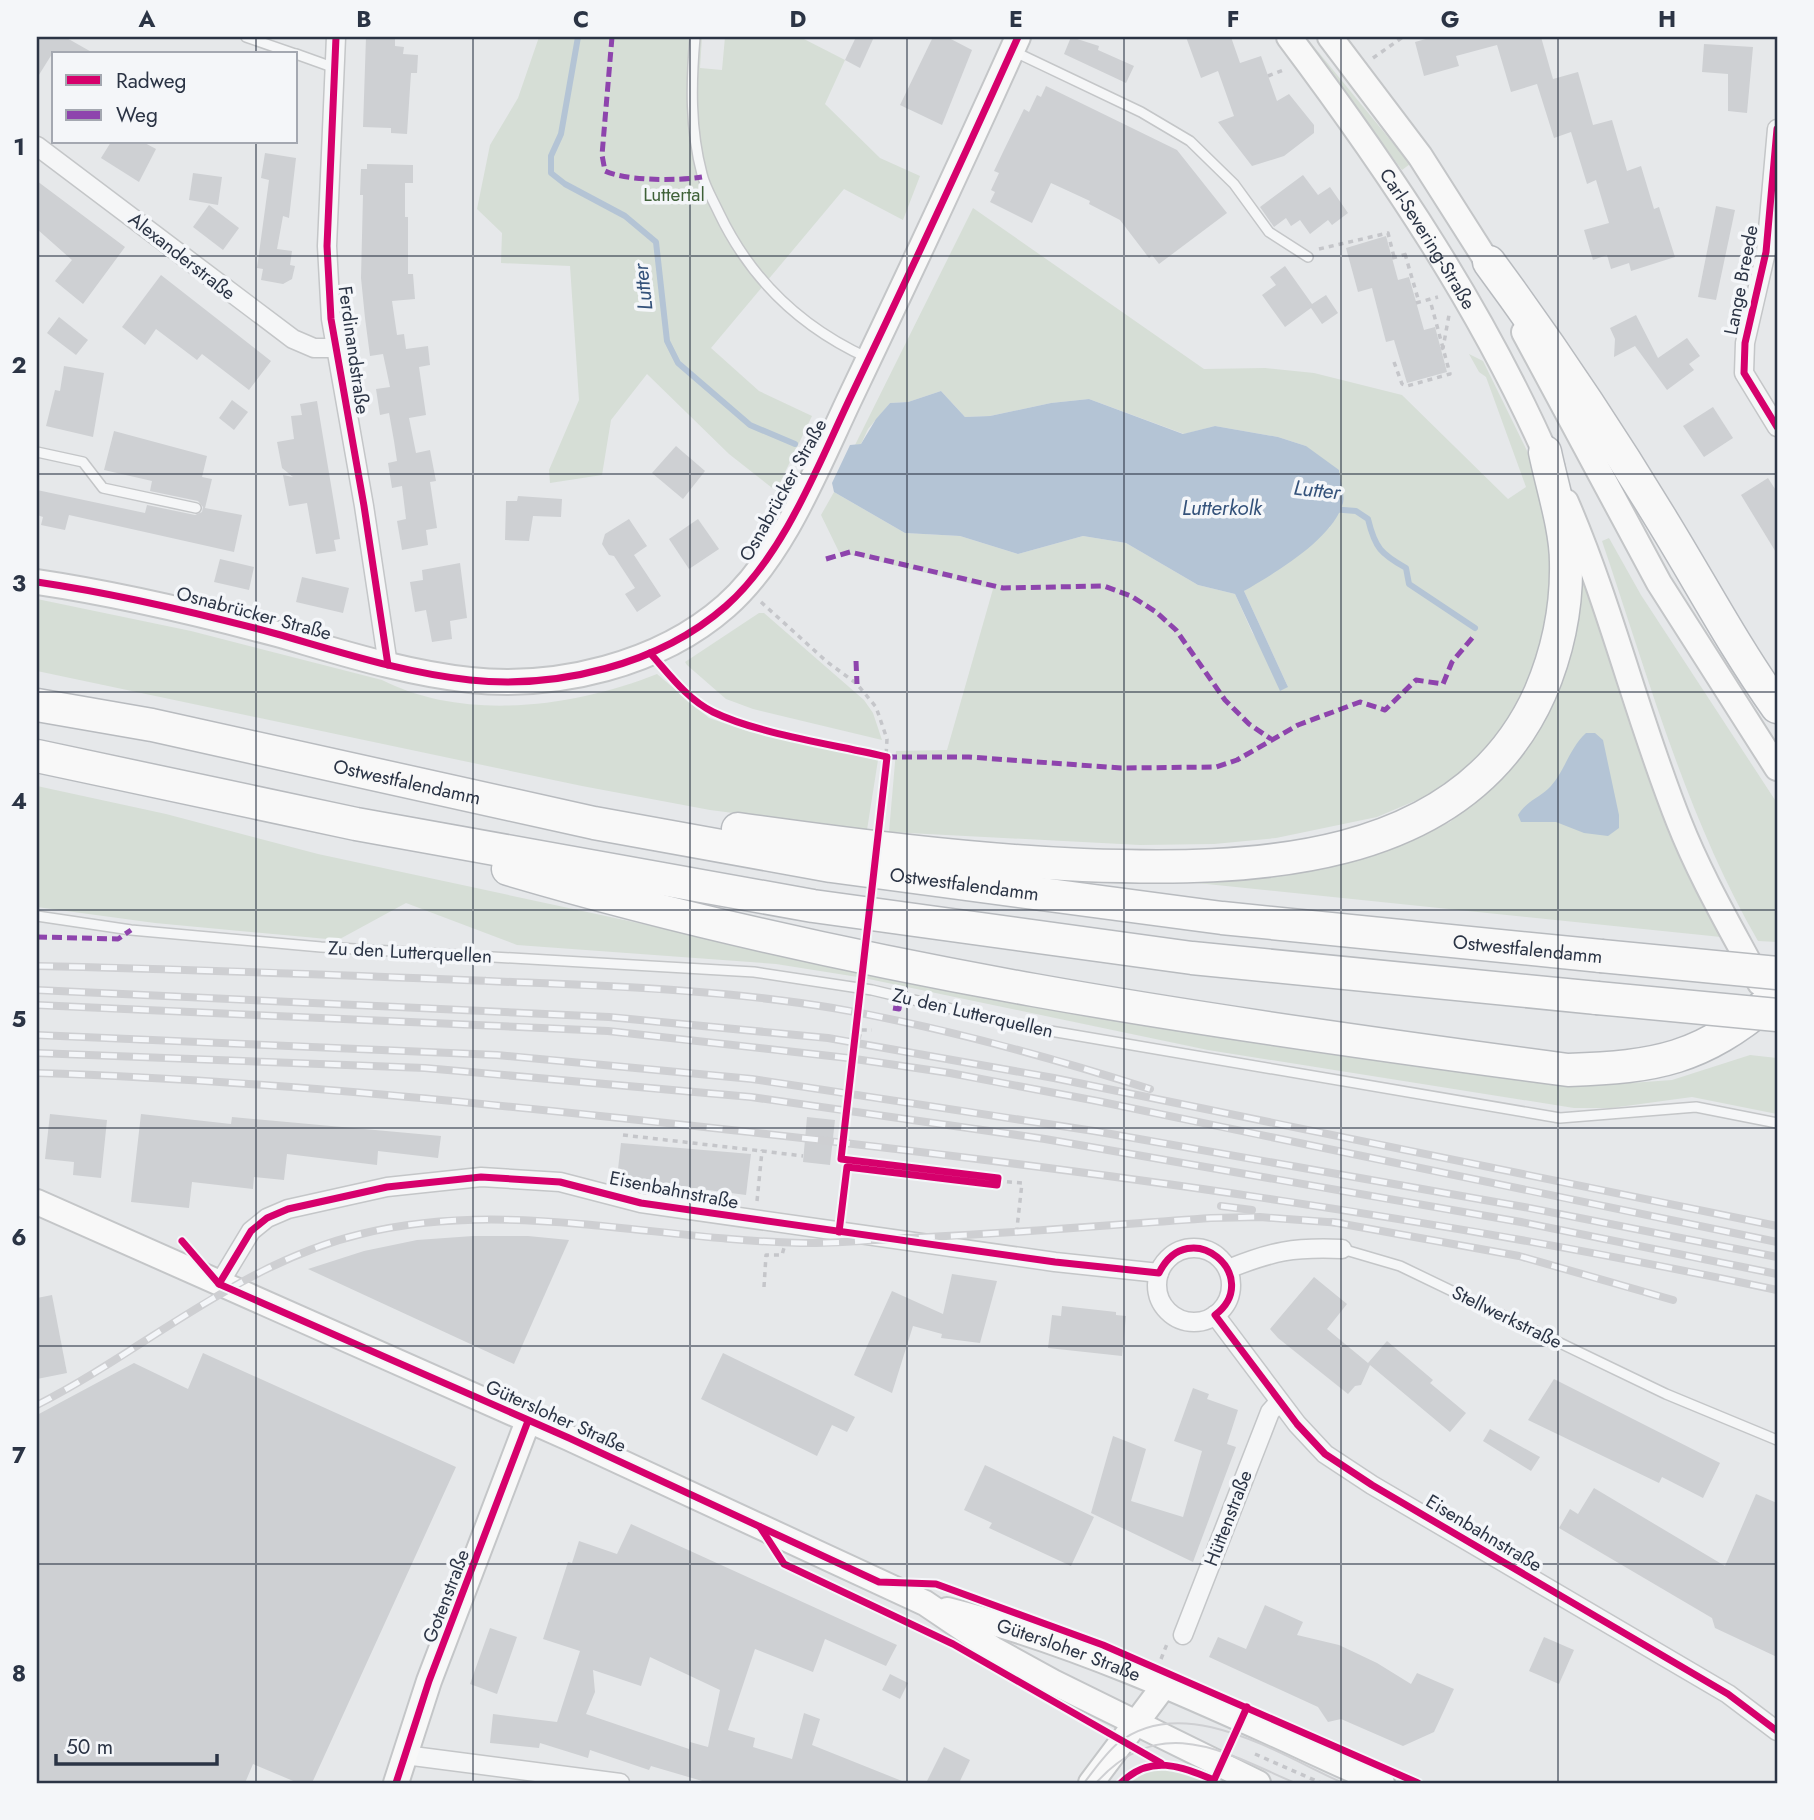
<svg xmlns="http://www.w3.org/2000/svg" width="1814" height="1820" font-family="Jost,sans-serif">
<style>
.green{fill:#d6ded6}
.water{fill:#b4c4d5}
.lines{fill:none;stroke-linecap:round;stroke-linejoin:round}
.stream{stroke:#b4c4d5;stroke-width:6}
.building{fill:#ced0d3;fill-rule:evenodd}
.lane-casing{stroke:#c4c6c8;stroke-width:12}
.street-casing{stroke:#c4c6c8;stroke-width:21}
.secondary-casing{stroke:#c4c6c8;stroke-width:28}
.highway-casing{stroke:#b8bbbf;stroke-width:35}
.path{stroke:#c5c6ca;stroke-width:3.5;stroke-dasharray:5 5;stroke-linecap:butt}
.lane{stroke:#f5f6f7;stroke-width:9}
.street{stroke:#f5f6f7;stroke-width:18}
.secondary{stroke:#f8f8f8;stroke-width:24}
.highway{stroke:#f8f8f8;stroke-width:32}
.tram{stroke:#cecfd2;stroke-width:2}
.rail-casing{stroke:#cecfd2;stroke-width:8}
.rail{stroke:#f4f6f9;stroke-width:5;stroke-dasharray:16;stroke-linecap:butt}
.highway-bridge-casing{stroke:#b8bbbf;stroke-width:35;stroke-linecap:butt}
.highway-bridge{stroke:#f8f8f8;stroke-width:32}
.quiet{stroke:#8e44ad;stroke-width:5;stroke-dasharray:10 5;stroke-linecap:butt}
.cycleway-casing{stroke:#f4f6f9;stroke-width:11}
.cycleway{stroke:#d6006c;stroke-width:7}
.grid{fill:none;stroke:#2b3445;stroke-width:2;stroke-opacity:0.55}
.labels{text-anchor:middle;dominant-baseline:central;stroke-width:7;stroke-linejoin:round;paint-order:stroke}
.park-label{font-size:19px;fill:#3f6138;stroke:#f4f6f9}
.street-label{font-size:19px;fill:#2b3445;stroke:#f4f6f9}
.water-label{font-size:21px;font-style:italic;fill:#34527a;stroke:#f4f6f9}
.neatline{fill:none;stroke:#2b3445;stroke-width:2.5}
.grid-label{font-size:23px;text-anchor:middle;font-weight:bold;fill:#2b3445}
</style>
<rect width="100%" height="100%" fill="#e6e8ea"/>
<g class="green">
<polygon points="539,37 702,37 700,68 722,70 725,37 800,37 845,60 825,104 880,158 920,176 903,220 844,189 711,348 759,391 812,416 776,491 729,454 647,374 611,420 602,475 550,483 549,470 579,400 570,266 501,263 502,233 477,209 490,145 518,98"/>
<polygon points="1302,37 1306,37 1410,164 1402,170"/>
<polygon points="973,208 1204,369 1265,368 1314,373 1402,395 1508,499 1526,487 1486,377 1479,372 1469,354 1483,361 1531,459 1557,545 1537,687 1474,768 1436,792 1377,817 1276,838 1214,844 1140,845 889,832 896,751 947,750 993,589 839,552 821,515 834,492 905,533 960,536 1018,554 1083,536 1126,543 1198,585 1235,594 1252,632 1288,687 1244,591 1330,527 1306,446 1278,437 1215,426 1184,434 1089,399 1051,403 990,416 965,417 941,391 908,402 890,403 868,429 861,444 855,445"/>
<path d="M1609,538L1641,595L1777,803V942L1758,941C1686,816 1648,676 1602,541Z"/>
<polygon points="1576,574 1583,577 1664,819 1721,937 1197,883 1083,883 1228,878 1322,869 1390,850 1450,822 1494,781 1531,740 1555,695"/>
<path d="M37,599L191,631L382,680C465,722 574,707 657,674L709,718L750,732L878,760L867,830L710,810L582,786L37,671Z"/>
<polygon points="759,613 764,613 864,700 873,713 882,740 753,709 726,699 687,665 685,662"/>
<polygon points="37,786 166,814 318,854 736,944 1216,1036 1346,1056 1603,1085 1672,1080 1750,1055 1777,1058 1777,1114 1692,1097 1611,1108 1574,1108 1208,1050 864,978 776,964 517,945 406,903 338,940 155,923 37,907"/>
<polygon points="1170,1767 1213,1783 1130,1783 1152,1768"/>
</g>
<g class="water">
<path d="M941,391L965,417L990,416L1051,403L1089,399L1183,434L1215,426L1278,437L1306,446L1339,470C1340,480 1345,494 1343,503C1333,539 1275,573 1244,591L1288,687L1280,691L1235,594L1198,585L1126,543L1083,536L1018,554L960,536L905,533L834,492L832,483L850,445L861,444L876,419L890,403L908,402Z"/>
<path d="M1586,733H1595L1603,740L1619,815V828L1608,836L1584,833L1556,822H1521L1518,815C1526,802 1538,798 1548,789C1564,774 1569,748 1586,733Z"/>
</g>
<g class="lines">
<g class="stream">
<polyline points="578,37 561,134 551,156 551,173 565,184 625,216 656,242 667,341 678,363 750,425 795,444"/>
<path d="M1331,509L1356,511L1368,519C1375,548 1381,554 1406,568L1409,584L1475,628"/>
</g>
</g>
<g class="building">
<polygon points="37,37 65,37 95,54 52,54 37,78"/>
<polygon points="366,37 395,37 395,46 404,47 403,54 418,55 417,73 411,73 407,134 391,133 391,128 363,127"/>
<polygon points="856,37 874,37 860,68 845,60"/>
<polygon points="933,37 947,37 972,50 942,125 900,105"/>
<polygon points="1071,37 1099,46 1098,50 1134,66 1126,83 1064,54"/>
<polygon points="1186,37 1231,37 1240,63 1261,56 1277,101 1289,94 1314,125 1314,133 1284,156 1252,166 1218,122 1234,116 1218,71 1201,78"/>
<polygon points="1433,37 1541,37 1553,79 1578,72 1593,125 1612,120 1627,171 1641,166 1654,209 1659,207 1675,257 1631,271 1629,263 1611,269 1607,255 1593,260 1584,230 1609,223 1596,180 1587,184 1571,132 1554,138 1537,84 1511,92 1497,45 1456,56 1459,66 1424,76 1415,42"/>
<polygon points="1704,44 1753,47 1747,113 1728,111 1728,74 1702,72"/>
<polygon points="1046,86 1177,150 1227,213 1159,264 1152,255 1149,258 1120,220 1089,204 1090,201 1051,183 1032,223 990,202 995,192 991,190 999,173 994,171 1003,152 1024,109 1029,112 1037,95 1041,97"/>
<polygon points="111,142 143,142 156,149 139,182 101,158"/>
<polygon points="265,153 296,158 289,218 283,216 277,249 292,251 290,265 295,266 292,279 283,284 261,280 263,269 257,268 269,180 261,178"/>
<polygon points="367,164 413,165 413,183 405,183 405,217 408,217 408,274 413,274 415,299 392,301 397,335 404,334 406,349 428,346 430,365 419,367 426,415 409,418 416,453 430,450 436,481 430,482 437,528 426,530 428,545 402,550 397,521 406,519 402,486 392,488 388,463 397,461 394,441 389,413 380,415 376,389 390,387 383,354 370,356 365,318 361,278 363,195 360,195 361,169 367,169"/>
<polygon points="193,173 222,177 218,205 189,200"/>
<polygon points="1303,175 1318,195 1330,187 1348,213 1332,225 1328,220 1310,234 1300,220 1291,226 1286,218 1274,227 1260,207"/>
<polygon points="37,181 125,247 83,304 55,281 72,260 37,229"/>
<polygon points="209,205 239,228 223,250 193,227"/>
<polygon points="1716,206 1735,210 1716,300 1698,297"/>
<polygon points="1386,236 1398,280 1409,277 1424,330 1435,327 1447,372 1407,383 1394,340 1386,342 1372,288 1358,292 1346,248"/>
<polygon points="1285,266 1312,304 1326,295 1338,313 1322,324 1311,308 1285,327 1262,295 1276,285 1270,277"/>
<polygon points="161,275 271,361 249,390 202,354 197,360 156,329 145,345 122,327"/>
<polygon points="1636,315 1658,358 1687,338 1700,356 1689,364 1694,370 1667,390 1635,346 1614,357 1615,339 1610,328"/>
<polygon points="59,317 88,340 76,355 47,333"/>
<polygon points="64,366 104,373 93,437 46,426 55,390 60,391"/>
<polygon points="232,400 248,412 234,430 219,418"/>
<polygon points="317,401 340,539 334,540 336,551 316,554 307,503 289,506 283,475 293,477 282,468 277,442 294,439 291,416 302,415 300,404"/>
<polygon points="1713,407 1733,438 1704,457 1683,426"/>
<polygon points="114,431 207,456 202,477 212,479 205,508 242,515 234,552 69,515 65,530 41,525 43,517 37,515 37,490 145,513 147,505 195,515 202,512 203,507 198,501 150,491 152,481 104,470"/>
<polygon points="676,446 705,471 683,499 652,473"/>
<polygon points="1768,478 1777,492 1777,554 1741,495"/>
<polygon points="518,496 562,499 561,517 533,516 529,541 505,540 506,501 517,501"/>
<polygon points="629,519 647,546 634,555 661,596 637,612 625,594 635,588 614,556 609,555 602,544 605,534"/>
<polygon points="698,519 719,549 689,569 669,539"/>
<polygon points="220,559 254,567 249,590 214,582"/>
<polygon points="460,563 467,618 450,621 452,639 432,642 426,610 415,612 410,582 423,580 422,570"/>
<polygon points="302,577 349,588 343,613 296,602"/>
<polygon points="50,1114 107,1120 101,1178 73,1175 74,1162 45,1159"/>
<polygon points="141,1114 231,1124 232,1117 441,1136 438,1158 378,1151 377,1165 287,1154 284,1180 254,1177 253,1189 192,1182 189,1208 131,1202"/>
<polygon points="807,1117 835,1120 830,1165 803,1162"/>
<polygon points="621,1143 751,1154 746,1195 617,1178"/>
<polygon points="473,1236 528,1236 569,1240 514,1364 308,1269 364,1251 417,1240"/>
<polygon points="952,1274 997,1281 980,1343 941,1338 942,1334 913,1326 892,1393 854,1375 892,1291 943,1314"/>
<polygon points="1314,1277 1347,1304 1327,1329 1368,1363 1387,1341 1433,1380 1430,1383 1466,1413 1450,1432 1370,1365 1361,1385 1355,1386 1348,1394 1278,1338 1270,1329"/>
<polygon points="52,1295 67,1373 37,1379 37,1298"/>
<polygon points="1062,1306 1116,1312 1116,1315 1126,1316 1122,1356 1048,1348 1052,1315 1061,1316"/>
<polygon points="203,1353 456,1467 312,1783 298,1783 253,1764 245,1783 37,1783 37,1415 134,1363 188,1389"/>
<polygon points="723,1353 855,1417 847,1432 832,1425 817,1456 701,1399"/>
<polygon points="1554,1379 1720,1463 1703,1498 1662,1477 1659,1483 1528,1420"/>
<polygon points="1193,1388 1209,1394 1207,1399 1238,1410 1227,1444 1236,1447 1193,1562 1091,1513 1113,1436 1146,1449 1131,1501 1183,1517 1202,1451 1174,1441"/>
<polygon points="1490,1429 1540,1457 1531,1471 1483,1441"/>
<polygon points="985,1465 1094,1517 1071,1566 989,1528 992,1523 964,1510"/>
<polygon points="1594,1488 1725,1566 1756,1494 1777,1503 1777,1657 1715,1628 1712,1618 1559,1528 1570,1509 1578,1514"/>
<path d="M631,1524L897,1645L886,1666L825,1639L813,1672L755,1649L728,1730L755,1738L753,1747L792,1759L804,1713L820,1719L812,1745L907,1783H709L651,1766L649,1770L590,1750L588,1758L540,1743L539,1748L490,1743L493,1714L557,1722L580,1651L543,1639L568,1562L572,1563L579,1541L617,1554ZM650,1657L720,1690L708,1747L690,1742L689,1749L586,1714L595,1692L593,1670L641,1686Z"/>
<polygon points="1265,1605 1303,1622 1297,1635 1339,1645 1377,1663 1411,1684 1417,1673 1454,1689 1434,1732 1403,1746 1341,1719 1328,1722 1318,1707 1209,1657 1218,1637 1246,1649"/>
<polygon points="490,1628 517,1637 497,1694 470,1684"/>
<polygon points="1544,1637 1574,1650 1559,1684 1529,1671"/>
<polygon points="890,1674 908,1683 900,1699 882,1690"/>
<polygon points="944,1747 970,1760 959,1783 926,1783"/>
</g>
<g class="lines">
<defs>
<g id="lane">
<polyline points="246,37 295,54"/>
<path d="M695,37C691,83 690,129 702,174C705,187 713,200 719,213C751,280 800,327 868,358"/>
<polyline points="1013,51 1141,112 1190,141 1234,184 1269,232 1308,257"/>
<polyline points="296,54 335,68"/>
<polyline points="37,452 83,462 103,488 196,508"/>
<polyline points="37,916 131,930 321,947 754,972 872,990 1027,1027 1560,1118 1696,1107 1777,1123"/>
<polyline points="1342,1249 1400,1266 1666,1394 1777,1440"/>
</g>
<g id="street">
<polyline points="336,37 327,246 331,319 364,506 388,665"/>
<polyline points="1777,129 1766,252 1745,343 1744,373 1777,427"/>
<polyline points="37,146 293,339 314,348 335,348"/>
<circle cx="1194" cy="1285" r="37"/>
<path d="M1228,1269C1273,1251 1293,1247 1342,1249"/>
<polyline points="219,1284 251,1231 267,1218 288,1209 387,1187 481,1177 560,1182 641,1203 1055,1262 1159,1273"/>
<polyline points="1215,1315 1297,1424 1325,1454 1372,1485 1728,1694 1777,1731"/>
<polyline points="1183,1635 1270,1412 1278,1403"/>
<polyline points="405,1755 620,1783"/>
</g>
<g id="secondary">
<path id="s1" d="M1289,37C1391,173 1484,311 1552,468"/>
<polyline points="1330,37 1420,156 1497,277"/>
<polyline points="1524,332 1659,583 1777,768"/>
<path d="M1566,502C1611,606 1637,717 1679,822C1701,878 1732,930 1760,983"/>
<path d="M37,582C118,594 198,613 277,634C340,652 404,673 470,680C557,689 659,665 726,606C784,555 818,465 851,396C908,277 964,157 1018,37"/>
<polyline points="37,1202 569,1438 925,1603 993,1649 1053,1682 1258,1783"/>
<path id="s2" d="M947,1610C1098,1648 1241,1720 1382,1783"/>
<polyline points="396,1783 429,1681 528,1421"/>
<polyline points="1091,1783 1163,1687"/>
</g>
<g id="highway">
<path d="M1489,262C1551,346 1609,433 1663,522C1701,584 1735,648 1777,707"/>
<path id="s3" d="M37,705L152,725L594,823L831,866L1222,918L1601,956"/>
<polyline points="37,756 356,824 813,906 1192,958 1597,998"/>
<path d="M738,829C853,845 967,860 1083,865C1247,871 1462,868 1540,693C1558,651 1567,608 1566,562C1566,529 1552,486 1545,452"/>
<path d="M508,869C854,971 1212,1023 1568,1070C1657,1067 1701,1059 1770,1001L1773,1003"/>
</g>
</defs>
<use href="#lane" class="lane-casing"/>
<use href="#street" class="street-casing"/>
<use href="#secondary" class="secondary-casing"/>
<use href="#highway" class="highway-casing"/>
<g class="path">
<polyline points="1373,58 1403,37"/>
<polyline points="1268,76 1286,69"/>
<polyline points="1319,249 1388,233 1394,257"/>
<polyline points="1405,254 1419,302"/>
<polyline points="1392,258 1407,254"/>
<polyline points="1416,303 1438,297"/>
<polyline points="1441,349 1443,348 1449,315"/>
<polyline points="1394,362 1402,384 1407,386 1450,374 1430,300"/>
<polyline points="761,602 826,661 857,684 876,707 887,739 884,791"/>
<polyline points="666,671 682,689 713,712 751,725 887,757"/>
<polyline points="859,1039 861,1030 872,1030"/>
<polyline points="623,1135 762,1151"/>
<polyline points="847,1167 997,1185 998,1178 859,1161"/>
<polyline points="997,1181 1022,1183 1016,1237"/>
<polyline points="757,1201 762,1151 803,1156"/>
<polyline points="764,1287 766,1255 782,1255 786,1241"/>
<polyline points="1161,1659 1167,1644"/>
<polyline points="1255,1754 1321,1783"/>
<polyline points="1125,1779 1131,1783"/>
</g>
<use href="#lane" class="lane"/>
<use href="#street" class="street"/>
<use href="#secondary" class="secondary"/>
<use href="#highway" class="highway"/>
<g class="tram">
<path d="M1084,1783C1095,1769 1105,1754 1118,1743C1184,1691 1278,1754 1343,1783"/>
<path d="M1096,1783C1160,1712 1222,1751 1295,1783"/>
</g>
<defs>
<g id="rail">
<path d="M37,966C188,969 338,975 489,981C604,986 719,989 833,1008C941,1027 1046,1056 1150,1089"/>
<polyline points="37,990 609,1017 828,1038 1054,1078 1777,1226"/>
<polyline points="37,1005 608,1031 848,1058 950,1073 1097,1101 1777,1242"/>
<polyline points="37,1035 497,1055 752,1079 1094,1131 1524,1207 1777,1257"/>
<polyline points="37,1053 425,1068 751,1097 1045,1139 1521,1222 1777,1274"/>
<path d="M37,1073C269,1080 500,1105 731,1130C1082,1169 1432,1216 1777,1290"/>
<polyline points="1221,1206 1252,1210"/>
<polyline points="1332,1222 1519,1256 1673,1300"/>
<path d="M37,1405C145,1350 240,1263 361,1234C505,1198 655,1240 801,1243C836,1244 870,1240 905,1238C1007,1234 1109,1225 1211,1218L1260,1217L1341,1223"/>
</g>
</defs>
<use href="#rail" class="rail-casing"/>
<use href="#rail" class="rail"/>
<defs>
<g id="highway-bridge">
<polyline points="1601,956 1777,973"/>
<polyline points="1597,998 1777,1015"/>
</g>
</defs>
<use href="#highway-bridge" class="highway-bridge-casing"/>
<use href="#highway-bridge" class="highway-bridge"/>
<g class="quiet">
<path d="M612,37L602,155L605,171C626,181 678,181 702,177"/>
<polyline points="826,559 850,552 1003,588 1104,586 1131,596 1156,612 1176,630 1225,700 1249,724 1271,739"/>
<polyline points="856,661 857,684"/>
<polyline points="887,757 969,757 1121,768 1216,767 1237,760 1298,725 1360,702 1385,710 1416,680 1443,684 1452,662 1473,637"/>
<polyline points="37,937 118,939 131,930"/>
<polyline points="893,1008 899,1009 901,997"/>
</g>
<defs>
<g id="cycleway">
<polyline points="336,37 327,246 331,319 364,506 388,665"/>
<polyline points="1777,129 1766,252 1745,343 1744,373 1777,427"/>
<path d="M37,582C118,594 198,613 277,634C340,652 404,673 470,680C557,689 659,665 726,606C784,555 818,465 851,396C908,277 964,157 1018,37"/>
<path d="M650,653C669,674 687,699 713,712C758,734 837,745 887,757L841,1159L998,1178L997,1185L847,1167L839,1232"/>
<polyline points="182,1241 219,1284 569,1438 879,1582 936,1584 1103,1645 1418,1783"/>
<path d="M219,1284L251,1231L267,1218L288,1209L387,1187L481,1177L560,1182L641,1203L1055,1262L1159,1273C1189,1212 1265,1277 1215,1315L1297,1424L1325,1454L1372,1485L1728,1694L1777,1731"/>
<polyline points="760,1527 784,1564 953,1644 1161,1763"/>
<polyline points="396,1783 429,1681 528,1421"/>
<path d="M1121,1783C1150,1754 1181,1766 1214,1780L1247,1707"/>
</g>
</defs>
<use href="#cycleway" class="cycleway-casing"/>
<use href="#cycleway" class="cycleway"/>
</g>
<path class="grid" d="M256,37V54M473,37V1783M690,37V1783M907,37V1783M1124,37V1783M1341,37V1783M1558,37V1783M256,142V1783M37,256H1777M37,474H1777M37,692H1777M37,910H1777M37,1128H1777M37,1346H1777M37,1564H1777"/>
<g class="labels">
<g class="park-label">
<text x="674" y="194">Luttertal</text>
</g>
<g class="street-label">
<text stroke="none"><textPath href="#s1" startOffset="245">Carl-Severing-Straße</textPath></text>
<text transform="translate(182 256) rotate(38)">Alexanderstraße</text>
<text transform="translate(1741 280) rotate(-79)">Lange Breede</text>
<text transform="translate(354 350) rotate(82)">Ferdinandstraße</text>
<text transform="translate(783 490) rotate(-61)">Osnabrücker Straße</text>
<text transform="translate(254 613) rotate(15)">Osnabrücker Straße</text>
<text stroke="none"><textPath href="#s3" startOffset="378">Ostwestfalendamm</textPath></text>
<text stroke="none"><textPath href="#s3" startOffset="945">Ostwestfalendamm</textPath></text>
<text stroke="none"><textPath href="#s3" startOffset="1512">Ostwestfalendamm</textPath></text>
<text transform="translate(410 952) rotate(3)">Zu den Lutterquellen</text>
<text transform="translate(973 1013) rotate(13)">Zu den Lutterquellen</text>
<text transform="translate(674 1190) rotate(11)">Eisenbahnstraße</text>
<text transform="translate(1507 1317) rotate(26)">Stellwerkstraße</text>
<text transform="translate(556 1416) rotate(24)">Gütersloher Straße</text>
<text transform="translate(1228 1518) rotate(-69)">Hüttenstraße</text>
<text transform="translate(1484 1533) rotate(31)">Eisenbahnstraße</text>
<text transform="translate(446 1596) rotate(-69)">Gotenstraße</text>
<text stroke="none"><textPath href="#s2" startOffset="128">Gütersloher Straße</textPath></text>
</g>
<g class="water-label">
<text transform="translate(643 287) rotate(-96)">Lutter</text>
<text transform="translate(1317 490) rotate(6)">Lutter</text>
<text x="1222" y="508">Lutterkolk</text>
</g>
</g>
<rect width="1814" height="1820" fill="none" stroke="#f4f6f9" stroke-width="77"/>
<rect x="52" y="52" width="245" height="91" fill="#f4f6f9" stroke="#a4a8b1" stroke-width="2"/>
<rect x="66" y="75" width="35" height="10" fill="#d6006c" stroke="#a4a8b1" stroke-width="2"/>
<text x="116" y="88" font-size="21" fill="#2b3445">Radweg</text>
<rect x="66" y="110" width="35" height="10" fill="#8e44ad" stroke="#a4a8b1" stroke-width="2"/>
<text x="116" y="122" font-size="21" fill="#2b3445">Weg</text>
<path d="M56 1754v10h161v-10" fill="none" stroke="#2b3445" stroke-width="3.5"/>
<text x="66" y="1754" font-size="21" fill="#2b3445" stroke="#f4f6f9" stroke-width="5" paint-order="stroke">50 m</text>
<rect x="38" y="38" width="1738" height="1744" class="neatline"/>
<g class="grid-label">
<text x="147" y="27">A</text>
<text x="364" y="27">B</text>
<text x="581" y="27">C</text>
<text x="798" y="27">D</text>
<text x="1016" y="27">E</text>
<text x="1233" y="27">F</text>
<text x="1450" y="27">G</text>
<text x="1667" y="27">H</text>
<text x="19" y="155">1</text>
<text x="19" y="373">2</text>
<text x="19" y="591">3</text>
<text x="19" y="809">4</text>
<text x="19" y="1027">5</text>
<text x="19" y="1245">6</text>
<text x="19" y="1463">7</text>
<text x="19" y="1681">8</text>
</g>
</svg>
